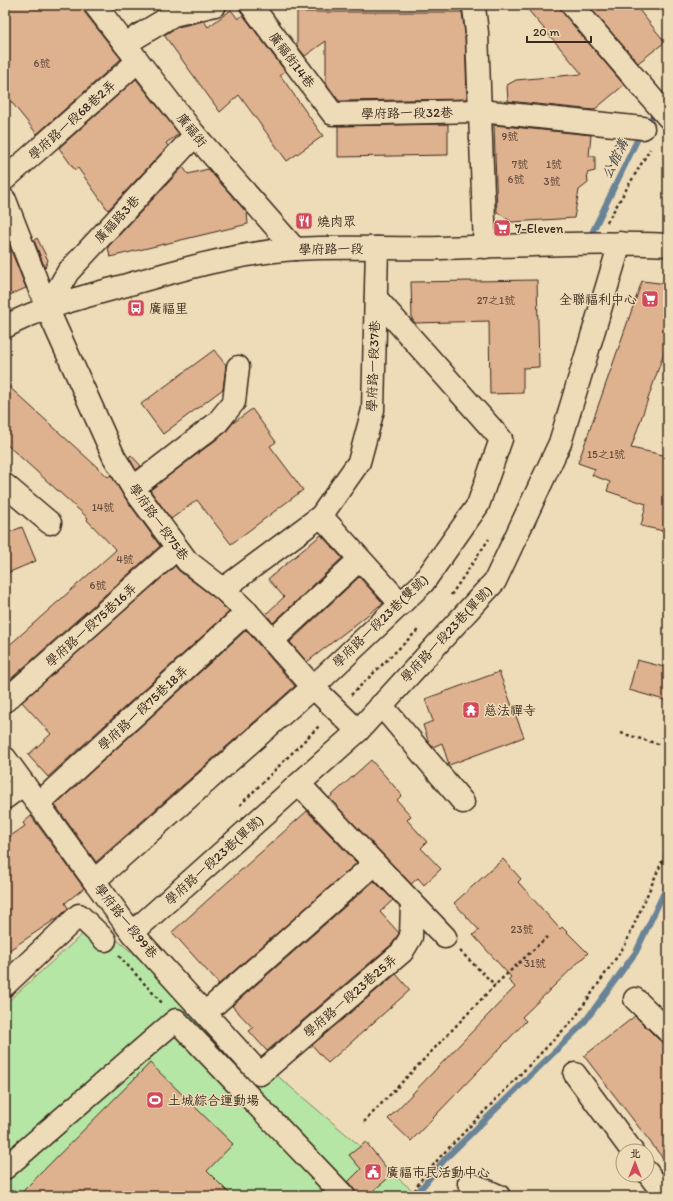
<svg xmlns="http://www.w3.org/2000/svg" width="673" height="1201" font-family="Itim,'LXGW WenKai TC',sans-serif">
<style>
.green{fill:#b5e6a5;stroke:#788862}
.lines{fill:none;stroke-linecap:round;stroke-linejoin:round}
.stream{stroke:#6b8497;stroke-width:6}
.building{fill:#deb18f;stroke:#3b2a1e}
.minor-casing{stroke:#3b2a1e;stroke-width:25}
.path{stroke:#3b2a1e;stroke-width:2.5;stroke-dasharray:3 3;stroke-linecap:butt}
.minor{stroke:#eedbb8;stroke-width:22}
.labels{text-anchor:middle;dominant-baseline:central;stroke-width:3;stroke-linejoin:round;paint-order:stroke}
.number-label{font-size:11px;fill:#644c3a}
.street-label{font-size:13px;fill:#3b2a1e;stroke:#eedbb8}
.poi-label{font-size:13px;fill:#3b2a1e;stroke:#eedbb8;text-anchor:start}
.water-label{font-size:14px;font-style:italic;fill:#4b4846;stroke:#eedbb8}
</style>
<rect width="100%" height="100%" fill="#eedbb8"/>
<filter id="ink" filterUnits="userSpaceOnUse"><feTurbulence type="fractalNoise" baseFrequency=".025" numOctaves="2"/><feDisplacementMap in="SourceGraphic" scale="8" xChannelSelector="R" yChannelSelector="G"/><feConvolveMatrix kernelMatrix="1 2 1 2 8 2 1 2 1" color-interpolation-filters="sRGB"/></filter>
<g filter="url(#ink)">
<polygon class="green" points="96,922 419,1196 5,1196 5,1004"/>
<g class="lines">
<g class="stream">
<polyline points="591,235 643,128 668,99"/>
<polyline points="415,1196 445,1159 583,1024 636,952 668,884"/>
</g>
</g>
<g class="building">
<polygon points="5,5 83,5 85,13 121,59 37,134 5,94"/>
<polygon points="524,5 560,5 563,13 624,85 594,110 508,101 507,85 516,80 582,74"/>
<polygon points="588,5 635,5 665,42 638,63"/>
<polygon points="231,10 238,19 243,15 285,71 280,75 323,136 287,161 239,95 220,112 164,35 178,27 204,21 208,27"/>
<polygon points="297,12 462,12 465,34 467,99 339,101 326,83 326,41 305,56 297,46"/>
<polygon points="136,79 179,134 166,143 168,146 108,210 78,168 75,170 59,148"/>
<polygon points="448,124 448,155 338,157 338,126"/>
<polygon points="494,125 591,135 589,156 595,156 595,171 587,173 588,183 579,190 574,218 512,222 497,212"/>
<polygon points="183,167 188,174 208,169 247,213 248,224 110,257 108,247"/>
<polygon points="37,238 48,260 45,268 34,240"/>
<polygon points="11,250 26,288 5,297 5,253"/>
<polygon points="537,280 539,367 523,368 523,393 490,394 489,321 415,323 412,319 411,282"/>
<polygon points="642,281 668,284 668,341 631,448 668,456 668,532 641,526 646,504 607,491 610,482 592,475 595,469 578,463"/>
<polygon points="214,350 226,365 223,389 163,434 141,404"/>
<polygon points="5,383 108,477 111,475 123,495 160,546 5,684 5,649 116,550 87,520 88,518 5,443"/>
<polygon points="252,409 276,442 270,446 303,490 231,544 197,500 171,519 150,490 225,433 233,423"/>
<polygon points="131,455 141,466 136,470 129,457"/>
<polygon points="22,527 36,561 5,574 5,534"/>
<polygon points="321,535 342,558 273,623 266,614 284,597 268,579"/>
<polygon points="175,566 179,571 215,598 229,612 48,777 28,755 51,734 22,702"/>
<polygon points="359,577 383,603 307,662 290,642"/>
<polygon points="246,630 295,686 96,862 55,805"/>
<polygon points="637,660 668,668 668,701 629,690"/>
<polygon points="499,672 524,737 449,765 442,743 433,747 429,743 423,725 433,721 425,699"/>
<polygon points="371,760 402,795 397,800 411,816 407,820 427,842 421,848 441,869 424,885 418,878 411,884 329,798"/>
<polygon points="307,811 357,863 219,984 172,932"/>
<polygon points="31,816 84,888 65,903 68,908 60,916 5,953 5,840 25,826 23,823"/>
<polygon points="503,859 521,879 518,882 560,929 562,927 588,953 522,1017 526,1021 411,1141 388,1119 515,987 508,980 511,977 473,935 479,930 454,903"/>
<polygon points="374,881 393,900 380,912 399,933 392,944 267,1051 249,1031 253,1028 232,1006"/>
<polygon points="396,974 410,990 328,1063 312,1045"/>
<polygon points="635,1016 659,1040 665,1043 668,1043 668,1165 584,1056"/>
<polygon points="150,1063 233,1144 207,1171 232,1196 18,1196"/>
<polygon points="366,1142 392,1175 367,1196 356,1196 353,1188 348,1182 361,1169 349,1155"/>
</g>
<g class="lines">
<defs>
<g id="minor">
<polyline points="95,5 195,135 295,249"/>
<polyline points="251,5 333,114 481,111 643,128"/>
<polyline points="472,5 474,7 477,33 485,247"/>
<polyline points="572,5 668,117"/>
<polyline points="125,44 173,15 215,5"/>
<polyline points="5,179 138,61"/>
<polyline points="5,200 47,308 114,457 133,488 187,561 223,589 247,612 313,687 358,731"/>
<polyline points="47,308 68,272 195,135"/>
<path d="M5,327C41,307 83,297 123,286C179,270 237,253 295,249C344,246 393,249 441,248C517,246 592,241 668,245"/>
<polyline points="5,485 50,523"/>
<polyline points="133,488 217,423 234,402 238,367"/>
<polyline points="321,516 401,604"/>
<polyline points="223,589 321,516 359,462 373,410 377,248"/>
<polyline points="272,641 360,559"/>
<polyline points="5,701 177,548"/>
<polyline points="381,705 463,802"/>
<polyline points="5,758 132,933 260,1074 402,952 411,937 412,903"/>
<polyline points="299,784 445,937"/>
<polyline points="5,798 24,784"/>
<polyline points="38,804 247,612"/>
<polyline points="94,881 313,687 423,583 478,505 501,439 376,298"/>
<polyline points="132,933 358,731 495,581 560,443 620,243"/>
<polyline points="5,985 79,915 105,940"/>
<polyline points="635,999 668,1031"/>
<polyline points="205,1013 374,864"/>
<polyline points="575,1074 632,1151"/>
<polyline points="5,1168 176,1020 344,1196"/>
<polyline points="647,1172 665,1196"/>
<polyline points="469,1183 499,1196"/>
</g>
</defs>
<use href="#minor" class="minor-casing"/>
<g class="path">
<polyline points="607,222 650,149"/>
<polyline points="451,595 489,539"/>
<polyline points="351,695 418,630"/>
<polyline points="621,733 668,747"/>
<polyline points="240,805 320,725"/>
<polyline points="460,951 495,985"/>
<polyline points="119,956 163,1004"/>
<polyline points="364,1122 495,985 547,937"/>
<polyline points="412,1196 420,1181 441,1156 574,1019 625,945 668,848"/>
</g>
<use href="#minor" class="minor"/>
</g>
</g>
<defs>
<symbol id="restaurant-square" viewBox="-11 -11 22 22"><rect x="-9" y="-9" width="18" height="18" rx="4" fill="#d1495b" stroke="#eedbb8"/><path d="M-5-6h1v4h1v-4h1v4h1v-4h1v5L-1.5 .5V6h-2V.5L-5-1ZM5-6V6H3V1.5H1.5Q1.5-4 5-6Z" fill="#fff"/></symbol>
<symbol id="supermarket-square" viewBox="-11 -11 22 22"><rect x="-9" y="-9" width="18" height="18" rx="4" fill="#d1495b" stroke="#eedbb8"/><path d="M-6-5.5h2.5l.6 2H6L4.5 2H-2.5L-4.4-4H-6ZM-1.5 3.2a1.3 1.3 0 1 0 .1 0ZM3 3.2a1.3 1.3 0 1 0 .1 0Z" fill="#fff"/></symbol>
<symbol id="bus-square" viewBox="-11 -11 22 22"><rect x="-9" y="-9" width="18" height="18" rx="4" fill="#d1495b" stroke="#eedbb8"/><path d="M-5-6H5V4H4V6H2V4H-2V6H-4V4H-5ZM-3.5-4V0h7V-4ZM-3.5 1.2v1.5H-2V1.2ZM2 1.2v1.5H3.5V1.2Z" fill="#fff"/></symbol>
<symbol id="temple-square" viewBox="-11 -11 22 22"><rect x="-9" y="-9" width="18" height="18" rx="4" fill="#d1495b" stroke="#eedbb8"/><path d="M0-6L5-2H3V0L6.5 2.5H4V6H1.5V3h-3V6H-4V2.5H-6.5L-3 0V-2H-5Z" fill="#fff"/></symbol>
<symbol id="stadium-square" viewBox="-11 -11 22 22"><rect x="-9" y="-9" width="18" height="18" rx="4" fill="#d1495b" stroke="#eedbb8"/><path d="M0-5a6.5 5 0 1 0 0 10a6.5 5 0 1 0 0-10ZM-3.5-1.8h7v3.6h-7Z" fill="#fff"/></symbol>
<symbol id="civic-square" viewBox="-11 -11 22 22"><rect x="-9" y="-9" width="18" height="18" rx="4" fill="#d1495b" stroke="#eedbb8"/><path d="M-.6-6.5H3V-4.5H.6V-3L4-1V1h2V6H-6V1h2V-1L-.6-3ZM-1.2 2.5V6h2.4V2.5Z" fill="#fff"/></symbol>
</defs>
<g fill-rule="evenodd">
<use href="#restaurant-square" x="294" y="211" width="20" height="20"/>
<use href="#supermarket-square" x="492" y="218" width="20" height="20"/>
<use href="#supermarket-square" x="640" y="289" width="20" height="20"/>
<use href="#bus-square" x="126" y="298" width="20" height="20"/>
<use href="#temple-square" x="461" y="700" width="20" height="20"/>
<use href="#stadium-square" x="145" y="1090" width="20" height="20"/>
<use href="#civic-square" x="363" y="1162" width="20" height="20"/>
</g>
<g class="labels">
<g class="number-label">
<text x="42" y="63">6號</text>
<text x="510" y="136">9號</text>
<text x="520" y="164">7號</text>
<text x="554" y="164">1號</text>
<text x="516" y="179">6號</text>
<text x="552" y="181">3號</text>
<text x="496" y="300">27之1號</text>
<text x="606" y="454">15之1號</text>
<text x="103" y="507">14號</text>
<text x="125" y="559">4號</text>
<text x="98" y="585">6號</text>
<text x="522" y="929">23號</text>
<text x="535" y="963">31號</text>
</g>
<g class="street-label">
<text transform="translate(292 60) rotate(53)">廣福街14巷</text>
<text transform="translate(407 113) rotate(-1)">學府路一段32巷</text>
<text transform="translate(72 120) rotate(-42)">學府路一段68巷2弄</text>
<text transform="translate(192 130) rotate(51)">廣福街</text>
<text transform="translate(117 219) rotate(-47)">廣福路3巷</text>
<text transform="translate(331 249) rotate(-1)">學府路一段</text>
<text transform="translate(373 366) rotate(-88)">學府路一段37巷</text>
<text transform="translate(159 522) rotate(54)">學府路一段75巷</text>
<text transform="translate(380 621) rotate(-44)">學府路一段23巷(雙號)</text>
<text transform="translate(91 625) rotate(-42)">學府路一段75巷16弄</text>
<text transform="translate(446 634) rotate(-47)">學府路一段23巷(單號)</text>
<text transform="translate(143 708) rotate(-43)">學府路一段75巷18弄</text>
<text transform="translate(214 860) rotate(-42)">學府路一段23巷(單號)</text>
<text transform="translate(126 921) rotate(51)">學府路一段99巷</text>
<text transform="translate(350 996) rotate(-41)">學府路一段23巷25弄</text>
</g>
<g class="poi-label">
<text x="317" y="221">燒肉眾</text>
<text x="515" y="228">7-Eleven</text>
<text x="637" y="299" text-anchor="end">全聯福利中心</text>
<text x="149" y="308">廣福里</text>
<text x="484" y="710">慈法禪寺</text>
<text x="168" y="1100">土城綜合運動場</text>
<text x="386" y="1172">廣福市民活動中心</text>
</g>
<g class="water-label">
<text transform="translate(615 159) rotate(-64)">公館溝</text>
</g>
</g>
<rect width="673" height="1201" fill="none" stroke="#eedbb8" stroke-width="20"/>
<rect x="10" y="10" width="653" height="1181" fill="none" stroke="#3b2a1e" stroke-width="1.5" filter="url(#ink)"/>
<g transform="translate(635 1163)"><circle r="19" fill="#eedbb8" stroke="#a6947a"/>
<path d="M0-3L7 15L0 10L-7 15Z" fill="#d1495b"/>
<text y="-6" font-size="11" font-weight="bold" text-anchor="middle" fill="#3b2a1e">北</text>
</g>
<path d="M527 36v6h64v-6" fill="none" stroke="#3b2a1e" stroke-width="2"/>
<text x="533" y="36" font-size="12" fill="#3b2a1e" stroke="#eedbb8" stroke-width="3" paint-order="stroke">20 m</text>
</svg>
